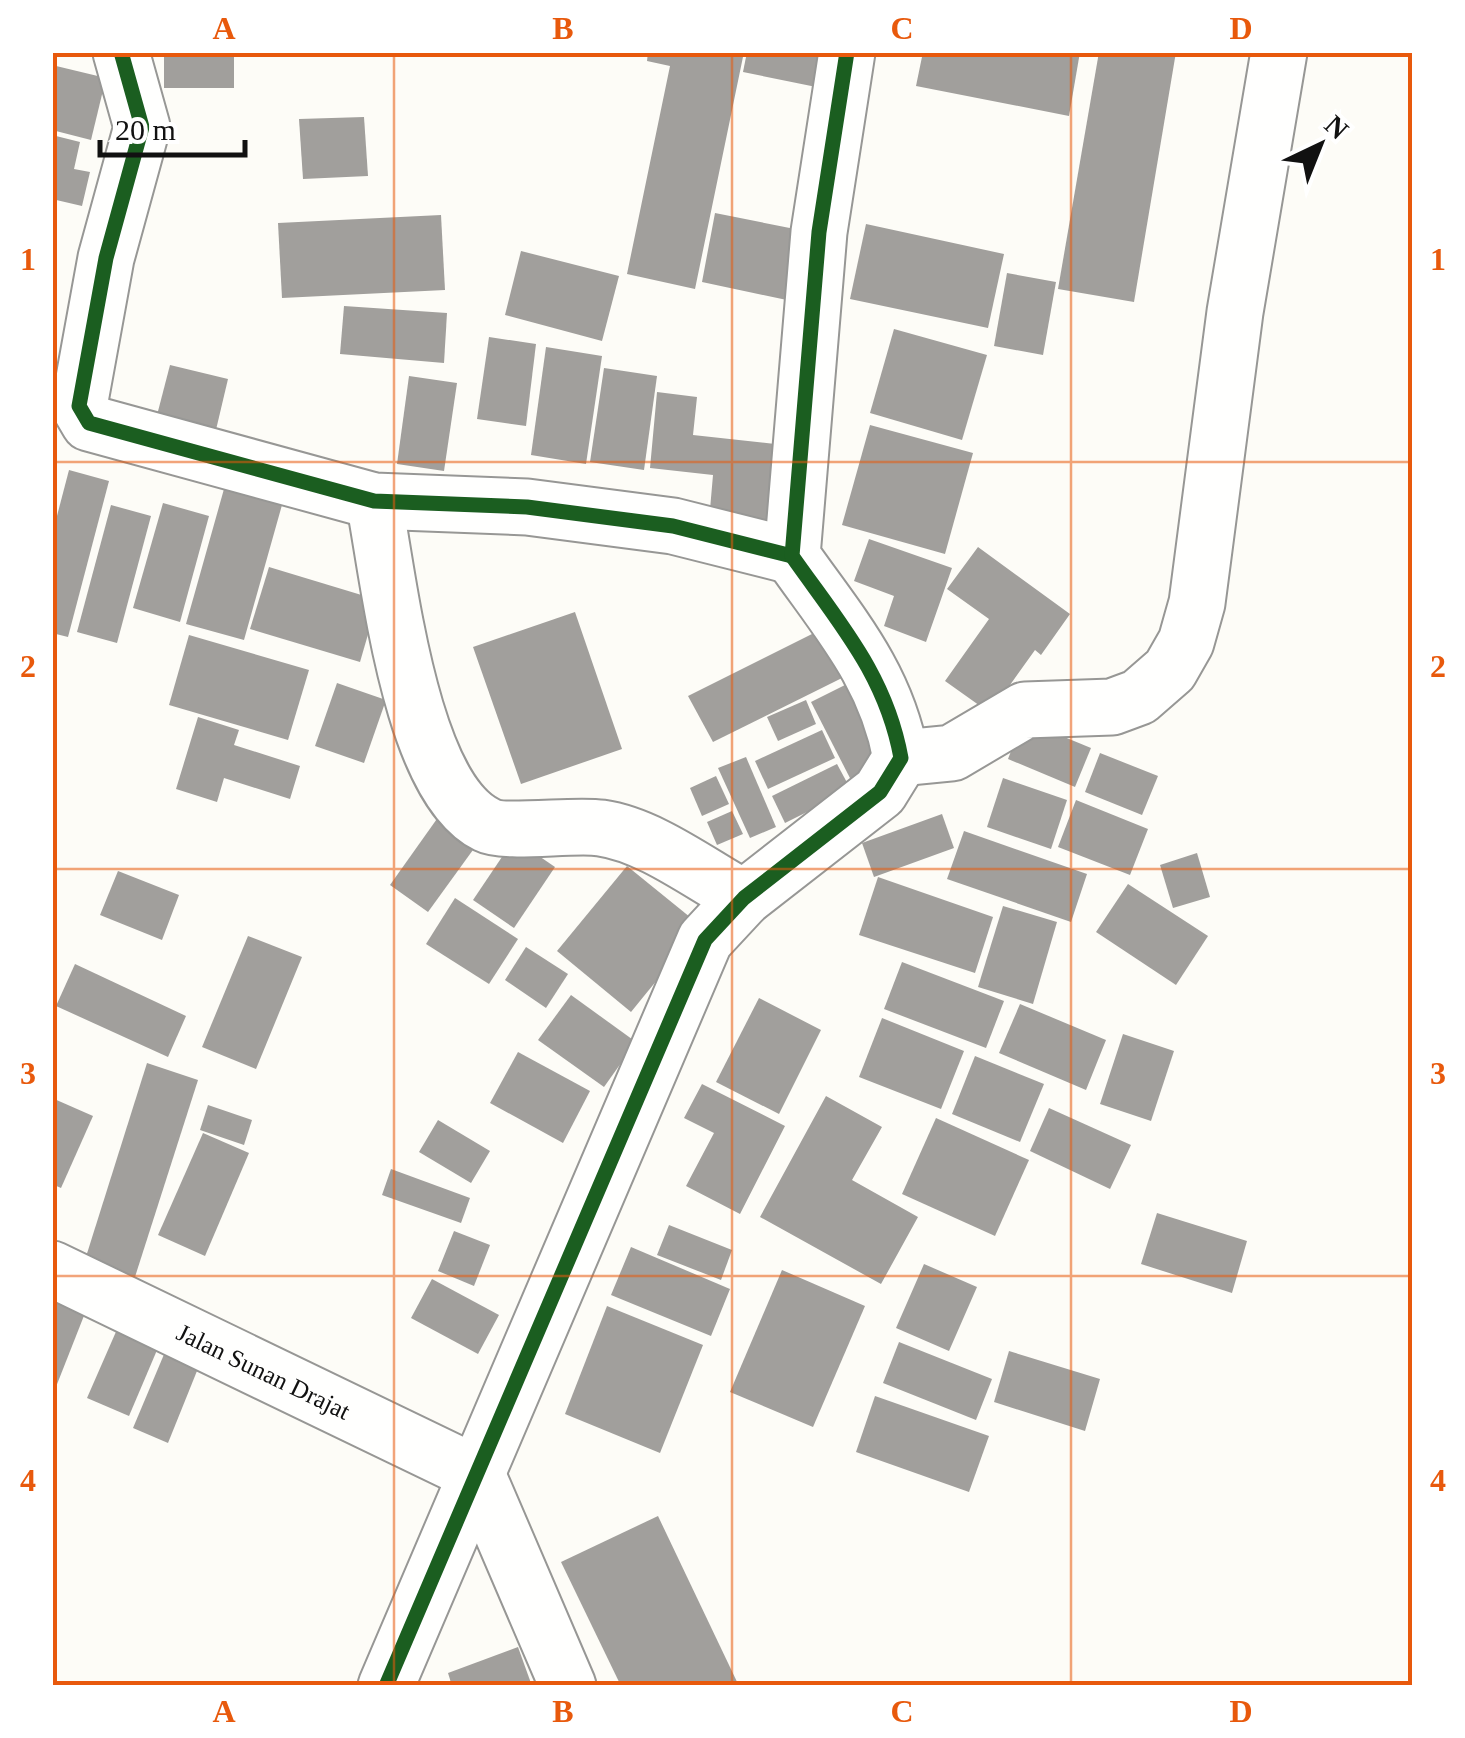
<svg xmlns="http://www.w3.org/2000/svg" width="1465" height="1738" font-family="'Times New Roman',serif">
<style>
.building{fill:#a19f9c}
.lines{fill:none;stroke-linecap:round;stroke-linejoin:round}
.minor-casing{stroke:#979795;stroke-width:59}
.minor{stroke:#fffffe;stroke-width:55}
.cycleway-casing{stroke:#fff;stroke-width:21}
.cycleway{stroke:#1b5e20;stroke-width:15}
.grid{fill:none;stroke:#e8590c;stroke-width:2.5;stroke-opacity:0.55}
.labels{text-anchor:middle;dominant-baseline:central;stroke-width:10;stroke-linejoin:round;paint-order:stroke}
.street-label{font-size:25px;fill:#111;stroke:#fff}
.neatline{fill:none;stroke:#e8590c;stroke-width:4}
.grid-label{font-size:32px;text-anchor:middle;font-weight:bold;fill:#e8590c}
</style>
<rect width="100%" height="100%" fill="#fdfcf7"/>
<g class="building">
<rect x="164" y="52" width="70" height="36"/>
<polygon points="648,52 744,52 695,289 627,274 670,66 647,61"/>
<polygon points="747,52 844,52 836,91 743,72"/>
<polygon points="923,52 1080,52 1069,116 916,86"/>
<polygon points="1099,52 1176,52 1134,302 1058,289"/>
<polygon points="52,65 106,78 91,140 52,130"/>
<polygon points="364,117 368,176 303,179 299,119"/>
<polygon points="52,135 80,142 74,169 90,172 82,206 52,199"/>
<polygon points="715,213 815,233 801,303 702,282"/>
<polygon points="441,215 445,290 282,298 278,223"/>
<polygon points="866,224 1004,254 988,328 850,299"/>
<polygon points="521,251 619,276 602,341 505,315"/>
<polygon points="1007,273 1056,282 1043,355 994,346"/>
<polygon points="344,306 447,313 444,363 340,354"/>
<polygon points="894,329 987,355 962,440 870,413"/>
<polygon points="489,337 536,344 526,426 477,419"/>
<polygon points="546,347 602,356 586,464 531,455"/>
<polygon points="170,365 228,379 215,434 156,419"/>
<polygon points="604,368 657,376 644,470 590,462"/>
<polygon points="409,376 457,383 444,471 397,464"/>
<polygon points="657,392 697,397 693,435 784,445 775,528 709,521 713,475 650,468"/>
<polygon points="870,425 973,453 945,554 842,525"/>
<polygon points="69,470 109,481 68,637 52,633 52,535"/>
<polygon points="224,489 282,505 244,640 186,624"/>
<polygon points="163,503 209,516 180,622 133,608"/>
<polygon points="111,505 151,516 117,643 77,632"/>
<polygon points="869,539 952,568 926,642 884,626 894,596 854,581"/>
<polygon points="978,547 1070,614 1041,655 1035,650 990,713 945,681 989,619 947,589"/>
<polygon points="269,567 378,600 360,662 250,629"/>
<polygon points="575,612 622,749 521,784 473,647"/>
<polygon points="822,629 846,676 713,742 688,696"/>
<polygon points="189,635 309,670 288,740 169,705"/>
<polygon points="857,679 898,759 852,782 811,702"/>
<polygon points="337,683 386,700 364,763 315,746"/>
<polygon points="806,700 816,724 778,741 767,717"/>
<polygon points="198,717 239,730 234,745 300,766 290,799 224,778 217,802 176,789"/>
<polygon points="1023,720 1091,748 1075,787 1008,759"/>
<polygon points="822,730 835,758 768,789 755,761"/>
<polygon points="1100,753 1158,776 1142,815 1085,792"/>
<polygon points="746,757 776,827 750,838 718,768"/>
<polygon points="837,764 851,790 785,823 772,796"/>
<polygon points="716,776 729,804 702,816 690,788"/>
<polygon points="1003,778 1067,800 1051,849 987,827"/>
<polygon points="1076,800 1148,829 1130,875 1058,847"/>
<polygon points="732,811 743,834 717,845 707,822"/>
<polygon points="942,814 954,848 874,877 862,843"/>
<polygon points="439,816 478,843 428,912 390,885"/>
<polygon points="964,831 1087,874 1071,922 947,879"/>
<polygon points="514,839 555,867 514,928 473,900"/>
<polygon points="1197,853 1210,897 1173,908 1160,865"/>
<polygon points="627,866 701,926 631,1012 557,951"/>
<polygon points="118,871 179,895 162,940 100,915"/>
<polygon points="878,877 993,917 975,973 859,935"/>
<polygon points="1128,884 1208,936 1176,985 1096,932"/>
<polygon points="455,898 518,939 489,984 426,944"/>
<polygon points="1003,906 1057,922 1033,1004 978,987"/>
<polygon points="248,936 302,957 256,1069 202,1047"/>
<polygon points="526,947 568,974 546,1008 505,980"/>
<polygon points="902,962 1004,1001 986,1048 884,1009"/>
<polygon points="75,964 186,1016 168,1057 56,1006"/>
<polygon points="571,995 636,1042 604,1087 538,1040"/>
<polygon points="759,998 821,1030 779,1114 716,1082"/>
<polygon points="1020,1004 1106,1040 1086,1090 999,1053"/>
<polygon points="882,1018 964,1051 941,1109 859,1077"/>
<polygon points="1123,1034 1174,1051 1151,1121 1100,1104"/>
<polygon points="518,1052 590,1091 563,1143 490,1103"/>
<polygon points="975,1056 1044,1084 1020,1142 952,1114"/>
<polygon points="147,1063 198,1080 134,1280 84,1263"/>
<polygon points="702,1084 785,1126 740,1214 686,1186 714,1133 684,1118"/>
<polygon points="826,1096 882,1127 852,1180 918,1217 881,1284 760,1217"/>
<polygon points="52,1098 93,1116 61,1188 52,1184"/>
<polygon points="208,1105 252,1120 244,1145 200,1130"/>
<polygon points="1049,1108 1131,1145 1110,1189 1030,1151"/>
<polygon points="936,1118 1029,1160 995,1236 902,1194"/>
<polygon points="438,1120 490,1151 471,1183 419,1152"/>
<polygon points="203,1133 249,1153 205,1256 158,1235"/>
<polygon points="391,1169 470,1198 461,1223 382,1195"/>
<polygon points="1157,1213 1247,1241 1232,1293 1141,1264"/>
<polygon points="669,1225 732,1250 721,1280 657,1255"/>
<polygon points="454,1231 490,1245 474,1286 438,1271"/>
<polygon points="631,1247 730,1289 711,1336 611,1295"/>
<polygon points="924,1264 977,1287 949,1351 896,1328"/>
<polygon points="782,1270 865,1306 813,1427 730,1392"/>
<polygon points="432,1279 499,1315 478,1354 411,1318"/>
<polygon points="52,1289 89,1303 52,1397"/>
<polygon points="607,1306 703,1345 660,1453 565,1414"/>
<polygon points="122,1318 163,1336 129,1416 87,1398"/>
<polygon points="899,1342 992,1379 976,1420 883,1383"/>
<polygon points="1009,1351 1100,1379 1085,1431 994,1402"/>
<polygon points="165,1352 199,1366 168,1443 133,1428"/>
<polygon points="875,1396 989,1436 969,1492 856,1452"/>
<polygon points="658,1516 739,1686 621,1686 561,1562"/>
<polygon points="518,1647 532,1686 452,1686 448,1673"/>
</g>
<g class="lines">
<defs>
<g id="minor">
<polyline points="121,52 142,127 106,258 79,406 89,423 374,501 527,507 673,526 792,556"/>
<path d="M374,501C389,578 410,788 487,825C504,834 575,824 601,828C650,835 700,874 744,898"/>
<polyline points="901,758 952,753 1025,710 1112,707 1139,697 1170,670 1186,642 1197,603 1235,312 1279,52"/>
<path id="s1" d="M52,1269L477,1474L568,1686"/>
<path d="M386,1686L705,940L744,898L880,792L901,758C886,675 839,623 792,556L819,232L847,52"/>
</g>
</defs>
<use href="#minor" class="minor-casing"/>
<use href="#minor" class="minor"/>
<defs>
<g id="cycleway">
<polyline points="121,52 142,127 106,258 79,406 89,423 374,501 527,507 673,526 792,556"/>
<path d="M386,1686L705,940L744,898L880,792L901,758C886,675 839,623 792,556L819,232L847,52"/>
</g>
</defs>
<use href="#cycleway" class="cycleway-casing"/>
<use href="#cycleway" class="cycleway"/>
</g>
<path class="grid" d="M394,52V1686M732,52V1686M1071,52V1686M52,462H1412M52,869H1412M52,1276H1412"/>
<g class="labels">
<g class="street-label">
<text stroke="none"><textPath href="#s1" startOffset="235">Jalan Sunan Drajat</textPath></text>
</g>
</g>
<rect width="1465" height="1738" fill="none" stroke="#ffffff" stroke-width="110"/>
<g transform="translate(1320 145) rotate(43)" stroke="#ffffff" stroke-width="8" paint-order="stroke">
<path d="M0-8L18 38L0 25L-18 38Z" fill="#111111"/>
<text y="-15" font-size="28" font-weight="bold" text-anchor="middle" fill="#111111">N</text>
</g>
<path d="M100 140v15h145v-15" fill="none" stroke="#111111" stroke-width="5"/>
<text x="115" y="140" font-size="30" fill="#111111" stroke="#ffffff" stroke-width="8" paint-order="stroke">20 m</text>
<rect x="55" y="55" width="1355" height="1628" class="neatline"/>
<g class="grid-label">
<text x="224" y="39">A</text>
<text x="563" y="39">B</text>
<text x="902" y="39">C</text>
<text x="1241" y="39">D</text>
<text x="28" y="270">1</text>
<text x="1438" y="270">1</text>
<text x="28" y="677">2</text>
<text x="1438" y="677">2</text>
<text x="28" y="1084">3</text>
<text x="1438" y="1084">3</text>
<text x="28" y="1491">4</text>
<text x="1438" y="1491">4</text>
<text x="224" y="1722">A</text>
<text x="563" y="1722">B</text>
<text x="902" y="1722">C</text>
<text x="1241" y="1722">D</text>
</g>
</svg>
